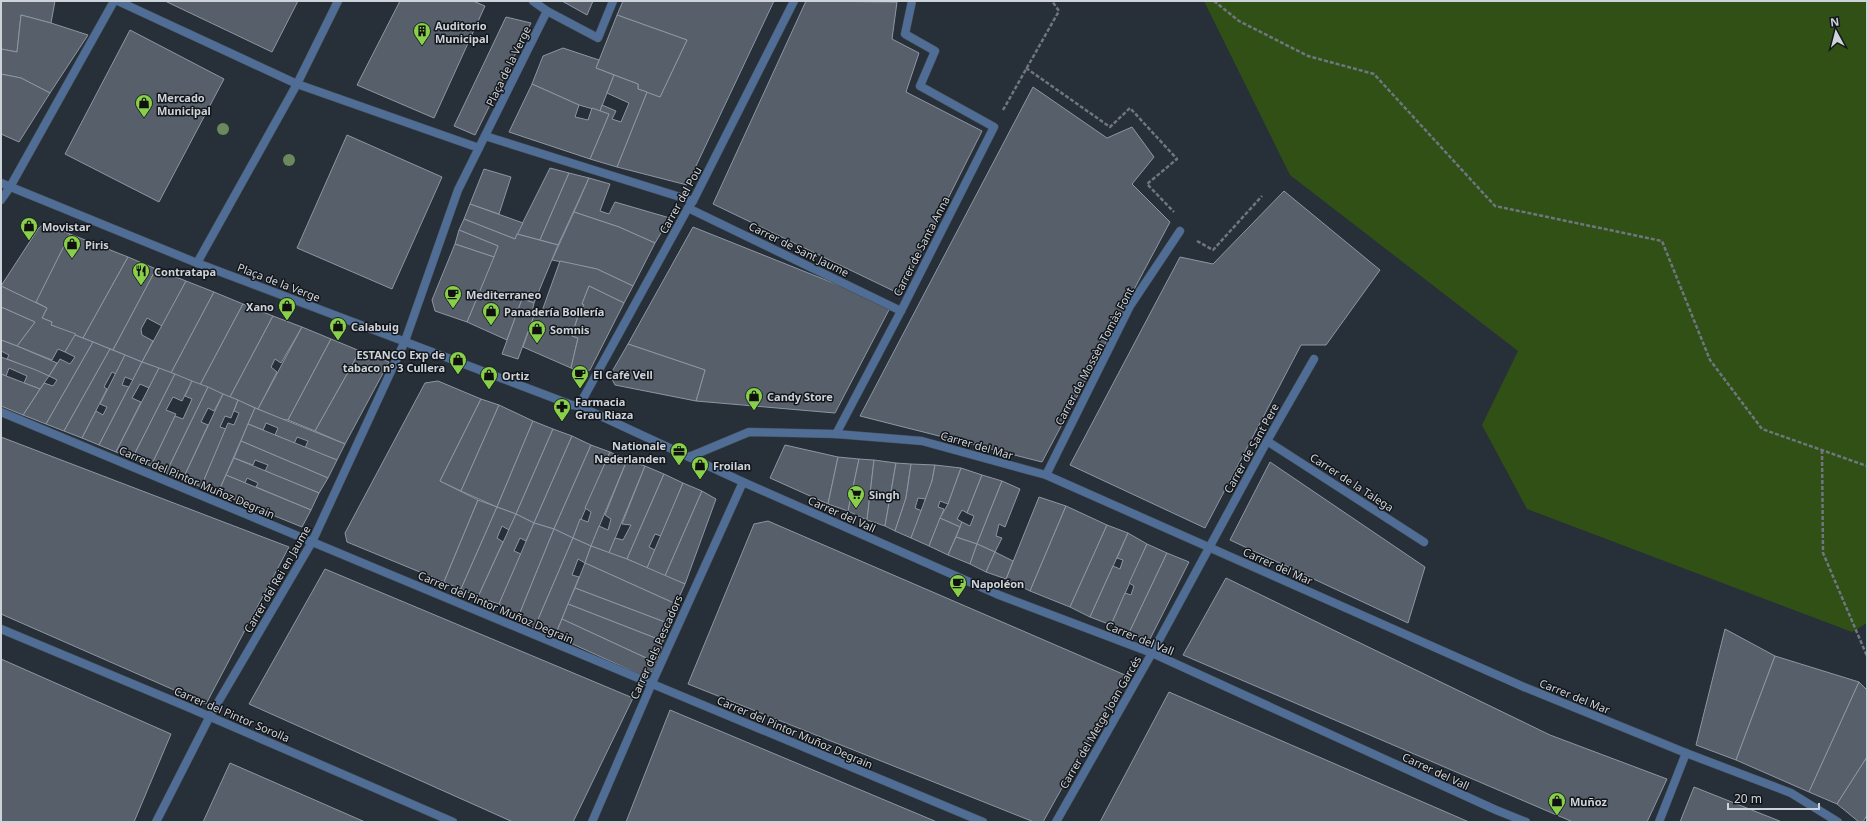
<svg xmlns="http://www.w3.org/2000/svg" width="1868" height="823" font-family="'Noto Sans',sans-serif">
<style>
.green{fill:#315016}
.building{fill:#565f6a;stroke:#8d97a3}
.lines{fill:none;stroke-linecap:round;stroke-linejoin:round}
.street-casing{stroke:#454d56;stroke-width:9}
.path{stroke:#6f767f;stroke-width:2.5;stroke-dasharray:4 2;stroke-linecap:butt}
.street{stroke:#4f6d95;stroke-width:8}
.tree{fill:#6a8a5d}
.labels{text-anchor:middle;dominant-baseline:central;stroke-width:3;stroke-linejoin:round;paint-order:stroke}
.poi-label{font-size:11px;font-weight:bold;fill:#ced3da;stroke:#13171b;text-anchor:start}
.street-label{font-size:11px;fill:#ced3da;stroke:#13171b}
</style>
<rect width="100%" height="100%" fill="#272f39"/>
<polygon class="green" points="1204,1 1867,1 1867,623 1852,632 1527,509 1482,425 1518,351 1290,175"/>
<g class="building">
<polygon points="1,1 55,1 51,23 21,15 17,52 1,49"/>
<polygon points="165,1 298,1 272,52"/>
<polygon points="400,1 473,1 485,6 434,118 357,85"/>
<polygon points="562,1 593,1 587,15"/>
<polygon points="623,1 774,1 687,185 617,167 647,92 660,97 687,40 617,15"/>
<polygon points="806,1 897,2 892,39 919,53 906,92 982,131 900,294 713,204"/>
<polygon points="21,15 51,23 88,35 50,93 21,78 1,74 1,49 17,52"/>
<polygon points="617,15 687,40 660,97 638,89 638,84 596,68"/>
<polygon points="506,17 531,23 475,135 454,126"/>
<polygon points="130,30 224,79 159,202 65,154"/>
<polygon points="563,48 599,60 596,68 614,75 600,111 579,105 532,84 543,56"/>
<polygon points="1,74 21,78 50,93 19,142 1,134"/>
<polygon points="614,75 638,84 638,89 647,92 617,167 590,159 609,114 600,111 602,105 616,111 612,119 621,122 629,103 607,93"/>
<polygon points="532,84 579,105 575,117 588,120 592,108 609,114 590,159 509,132"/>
<polygon points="1033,87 1107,138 1132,127 1154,157 1132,184 1170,222 1042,462 860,416"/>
<polygon points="347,135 442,177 392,289 297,248"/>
<polygon points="550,168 569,173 540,240 517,234"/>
<polygon points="484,169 511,177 499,214 470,204"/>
<polygon points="569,173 589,178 558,245 540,240"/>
<polygon points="589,178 610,184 600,211 609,214 615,202 670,218 655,243 619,227 574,212"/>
<polygon points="1284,191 1380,270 1326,345 1301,345 1205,528 1070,465 1180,257 1213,264"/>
<polygon points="470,204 523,223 515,239 464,219"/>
<polygon points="574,212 619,227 655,243 633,286 597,269 552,260"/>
<polygon points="464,219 515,239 517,234 558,245 534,303 522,299 507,340 467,322 498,246 459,230"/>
<polygon points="47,225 70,234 36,303 1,286 38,229 41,226"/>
<polygon points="693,227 891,306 835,413 696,401 705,370 628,344"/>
<polygon points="459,230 498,246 494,257 455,244"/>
<polygon points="70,234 128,257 83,338 51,325 52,322 42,318 47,308 36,302"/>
<polygon points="455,244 494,257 467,322 435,311 432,300"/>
<polygon points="128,257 156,269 113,350 83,338"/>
<polygon points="560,261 597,269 633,286 624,303 589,286 582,304 584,305 577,319 572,336 578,338 571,368 523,347 533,318 542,311"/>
<polygon points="156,269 186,281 162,326 147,318 141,329 142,335 153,341 142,362 113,350"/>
<polygon points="186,281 214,292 171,373 142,362"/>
<polygon points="1,286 47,308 42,318 52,322 51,325 76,334 65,352 58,349 52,360 17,346 35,322 1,307"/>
<polygon points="589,286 624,303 590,370 582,373 571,368 578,338 572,336 577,319 584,305 582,304"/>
<polygon points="214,292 243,304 200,385 171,373"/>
<polygon points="522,299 534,303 532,312 538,313 533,318 518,359 502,354"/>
<polygon points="243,304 273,316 230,397 200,385"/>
<polygon points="1,307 35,322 17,346 1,340"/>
<polygon points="273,316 302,327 281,363 275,359 271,367 277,372 258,409 230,397"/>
<polygon points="302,327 331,339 288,420 281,419 258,409"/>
<polygon points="75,335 93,342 46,424 23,415 44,383 53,386 57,380 49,376 60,359 70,364 75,357 65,352"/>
<polygon points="331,339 360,351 315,431 288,420"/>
<polygon points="1,340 17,346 57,363 49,376 7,359 9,355 1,351"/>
<polygon points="93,342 110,349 64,431 46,424"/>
<polygon points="628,344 705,370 696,401 615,385 610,375"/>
<polygon points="110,349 125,355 116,374 112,372 104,387 107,389 82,438 64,431"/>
<polygon points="360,351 389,362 345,444 315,431"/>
<polygon points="125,355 142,362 133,380 125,377 122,385 129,387 99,445 82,438 96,411 103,415 107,407 100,404"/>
<polygon points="1,357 36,370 49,376 40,389 24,383 27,376 9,368 6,376 1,374"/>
<polygon points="142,362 159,368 149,388 140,384 132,398 141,402 116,452 99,445"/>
<polygon points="159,368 175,374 132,459 116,452"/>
<polygon points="1,374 40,389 23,415 1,406"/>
<polygon points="175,374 192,381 182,401 173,397 166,410 176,414 151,466 132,459"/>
<polygon points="192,381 208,387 166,473 151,466 175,416 183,419 192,399 185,396"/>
<polygon points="438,381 481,399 440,481 478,500 444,582 347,542 345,533 425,383"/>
<polygon points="208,387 223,394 214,411 208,408 201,422 208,425 183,479 166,473"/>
<polygon points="223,394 238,400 231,418 225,416 220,427 226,429 201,487 183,479"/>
<polygon points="481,399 499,405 461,491 440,481"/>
<polygon points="238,400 255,408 218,493 201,487 228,423 234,425 239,413 234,411"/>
<polygon points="499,405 533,421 497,507 461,491"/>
<polygon points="255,408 345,444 337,460 305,448 308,441 297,437 294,444 275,435 278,428 266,423 263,430 248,424"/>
<polygon points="533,421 553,429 516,514 497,507"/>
<polygon points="248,424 337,460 328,478 241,441"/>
<polygon points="553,429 572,436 534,523 516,514"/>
<polygon points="572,436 591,445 554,529 534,523"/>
<polygon points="1,437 289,547 206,704 1,614"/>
<polygon points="241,441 328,478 319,493 265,471 268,465 255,460 253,465 234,458"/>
<polygon points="591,445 610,452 573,538 554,529"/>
<polygon points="785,445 838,457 828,504 770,478"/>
<polygon points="610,452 627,460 591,546 573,538 580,519 588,522 591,512 585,508"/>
<polygon points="838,457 859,459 848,511 828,504"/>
<polygon points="234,458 319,493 311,510 256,487 258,483 247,478 245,483 226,475"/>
<polygon points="859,459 874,460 867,520 848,511"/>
<polygon points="627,460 645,466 609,553 591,546 599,526 608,530 611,519 605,515"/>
<polygon points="874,460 896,463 885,526 867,520"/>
<polygon points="1270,462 1425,567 1408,623 1230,540"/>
<polygon points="896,463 911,464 906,498 895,531 885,526"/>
<polygon points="911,464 935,465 932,481 926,499 918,498 915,508 922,511 911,538 895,531 906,498"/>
<polygon points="935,465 961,468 948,504 940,501 938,507 944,509 929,546 911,538 932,481"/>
<polygon points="645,466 664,474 627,559 609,553 615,538 623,540 631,525 622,524"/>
<polygon points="961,468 982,475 967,513 962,510 957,519 962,522 960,527 940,518 948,504"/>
<polygon points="664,474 683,483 661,536 655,534 649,547 655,550 647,568 627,559"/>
<polygon points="226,475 311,510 302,527 218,493"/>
<polygon points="982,475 1002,481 977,544 956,537 962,522 970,526 974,516 967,513"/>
<polygon points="1002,481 1020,489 1005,527 999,524 996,536 1002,538 995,552 977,544"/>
<polygon points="683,483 702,491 665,576 647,568"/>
<polygon points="702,491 716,499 685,584 665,576"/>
<polygon points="1039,497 1066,506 1030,591 1006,579"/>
<polygon points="478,500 497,507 461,589 444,582"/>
<polygon points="1066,506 1107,525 1070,607 1030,591"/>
<polygon points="497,507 516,514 509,530 502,526 497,538 503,542 478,597 461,589"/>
<polygon points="516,514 534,523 526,541 520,538 514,551 521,554 499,604 478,597"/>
<polygon points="940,518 960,527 948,555 929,546"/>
<polygon points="768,521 1125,675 1043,822 1034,822 688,684 754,524"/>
<polygon points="534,523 554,529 517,620 499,604"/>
<polygon points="1107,525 1128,533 1090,617 1070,607"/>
<polygon points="554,529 573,538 537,622 536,629 517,620"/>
<polygon points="1128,533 1147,544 1111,625 1090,617 1113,566 1120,569 1123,560 1117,558"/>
<polygon points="956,537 977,544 970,564 948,555"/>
<polygon points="573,538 591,546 585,563 578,559 572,575 579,577 557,631 537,622"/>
<polygon points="977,544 995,552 986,572 970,564"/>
<polygon points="1147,544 1167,553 1129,633 1111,625 1125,593 1131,595 1134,586 1129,583"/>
<polygon points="591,546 627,559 685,584 676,604 585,563"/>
<polygon points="995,552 1013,561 1006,579 986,572"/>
<polygon points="1167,553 1189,562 1149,641 1129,633"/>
<polygon points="585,563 676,604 670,624 575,588"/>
<polygon points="325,569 633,698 573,822 513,822 249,704"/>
<polygon points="1226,578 1550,735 1667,779 1647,822 1573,822 1183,655"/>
<polygon points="575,588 670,624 663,641 568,604"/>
<polygon points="568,604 663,641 657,663 562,619"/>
<polygon points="562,619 657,663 653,671 643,676 555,636"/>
<polygon points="1725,629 1775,656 1736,760 1696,745"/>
<polygon points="1775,656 1859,682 1809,792 1736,760"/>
<polygon points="1,659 171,734 134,822 1,822"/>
<polygon points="1859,682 1867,690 1867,757 1837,804 1809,792"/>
<polygon points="1169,692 1469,822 1100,822"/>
<polygon points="670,710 937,822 626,822"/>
<polygon points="1867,757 1867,815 1863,822 1859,822 1837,804"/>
<polygon points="230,763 365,822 203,822"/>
<polygon points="1694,787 1782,822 1680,822"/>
</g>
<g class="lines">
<defs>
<g id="street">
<polyline points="118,1 297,84 479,148"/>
<polyline points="533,1 547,11 598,38 613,1"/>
<polyline points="485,136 693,201"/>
<polyline points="1,183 197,263 572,405 579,406 743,482 999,595 1152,653 1496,810 1526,822"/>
<polyline points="1,200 10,187 114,1"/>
<polyline points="688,208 901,311"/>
<polyline points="197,263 297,84 338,1"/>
<polyline points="579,406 688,208 693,201 794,1"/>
<polyline points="1,412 983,822"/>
<polyline points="836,434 901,311 994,127 920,86 935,51 905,34 912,1"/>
<polyline points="1267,441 1424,542"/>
<polyline points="689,457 749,432 836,434 922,441 1046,475 1524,687 1686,753 1791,793 1838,822"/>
<polyline points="1046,475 1130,306 1180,231"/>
<polyline points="1,629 183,705 453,822"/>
<polyline points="156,822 210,716 312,542 405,341 458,190 547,11"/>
<polyline points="592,822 652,683 743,482"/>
<polyline points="1056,822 1152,653 1267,441 1314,359"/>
<polyline points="1659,822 1686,753"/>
</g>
</defs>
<use href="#street" class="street-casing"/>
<g class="path">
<polyline points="1214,1 1239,21 1308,56 1374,74 1495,206 1662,241 1710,360 1762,429 1867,466"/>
<polyline points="1026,68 1110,127 1130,108 1177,159 1147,184 1174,212"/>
<polyline points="1003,110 1059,11 1052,1"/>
<polyline points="1197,241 1213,250 1262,196"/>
<polyline points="1822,450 1823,553 1867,656"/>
</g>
<use href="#street" class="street"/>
</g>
<g class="tree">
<circle cx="223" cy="129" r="6"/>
<circle cx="289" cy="160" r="6"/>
</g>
<defs>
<symbol id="building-pin" viewBox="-11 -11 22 30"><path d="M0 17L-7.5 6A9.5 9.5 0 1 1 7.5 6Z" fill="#88cf4a" stroke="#13171b"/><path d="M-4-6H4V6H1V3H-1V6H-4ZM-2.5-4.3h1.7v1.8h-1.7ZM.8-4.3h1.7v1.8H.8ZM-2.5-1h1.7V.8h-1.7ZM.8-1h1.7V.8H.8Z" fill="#111"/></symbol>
<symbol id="shop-pin" viewBox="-11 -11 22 30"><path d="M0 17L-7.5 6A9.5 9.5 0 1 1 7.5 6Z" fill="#88cf4a" stroke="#13171b"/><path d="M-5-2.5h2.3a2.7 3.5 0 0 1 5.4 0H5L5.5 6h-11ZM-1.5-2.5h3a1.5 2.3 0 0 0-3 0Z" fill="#111"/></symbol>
<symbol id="restaurant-pin" viewBox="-11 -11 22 30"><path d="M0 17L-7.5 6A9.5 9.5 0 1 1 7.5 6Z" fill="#88cf4a" stroke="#13171b"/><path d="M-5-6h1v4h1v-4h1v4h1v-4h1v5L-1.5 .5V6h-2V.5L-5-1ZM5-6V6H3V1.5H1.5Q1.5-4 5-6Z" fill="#111"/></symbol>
<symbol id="cafe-pin" viewBox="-11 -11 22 30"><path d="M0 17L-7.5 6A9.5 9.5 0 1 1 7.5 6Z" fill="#88cf4a" stroke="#13171b"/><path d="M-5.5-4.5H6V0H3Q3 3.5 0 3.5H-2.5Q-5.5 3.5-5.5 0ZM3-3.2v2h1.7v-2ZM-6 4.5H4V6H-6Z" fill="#111"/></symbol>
<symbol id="pharmacy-pin" viewBox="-11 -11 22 30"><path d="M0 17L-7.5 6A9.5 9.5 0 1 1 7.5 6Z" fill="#88cf4a" stroke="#13171b"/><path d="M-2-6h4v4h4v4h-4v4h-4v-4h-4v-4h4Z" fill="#111"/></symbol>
<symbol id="office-pin" viewBox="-11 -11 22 30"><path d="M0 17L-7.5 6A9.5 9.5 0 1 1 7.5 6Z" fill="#88cf4a" stroke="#13171b"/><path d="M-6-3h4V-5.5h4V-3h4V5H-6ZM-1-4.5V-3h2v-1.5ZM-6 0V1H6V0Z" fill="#111"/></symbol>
<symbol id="supermarket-pin" viewBox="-11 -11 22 30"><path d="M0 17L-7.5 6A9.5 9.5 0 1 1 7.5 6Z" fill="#88cf4a" stroke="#13171b"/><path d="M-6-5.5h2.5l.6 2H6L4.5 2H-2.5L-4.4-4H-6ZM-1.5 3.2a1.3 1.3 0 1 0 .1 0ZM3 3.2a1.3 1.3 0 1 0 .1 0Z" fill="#111"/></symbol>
</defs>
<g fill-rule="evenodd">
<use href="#building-pin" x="412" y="21" width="20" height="27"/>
<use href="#shop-pin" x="134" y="93" width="20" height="27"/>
<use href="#shop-pin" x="19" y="216" width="20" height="27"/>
<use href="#shop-pin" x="62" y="234" width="20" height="27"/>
<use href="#restaurant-pin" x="131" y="261" width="20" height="27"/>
<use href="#cafe-pin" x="443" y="284" width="20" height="27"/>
<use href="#shop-pin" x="277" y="296" width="20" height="27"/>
<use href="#shop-pin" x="481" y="301" width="20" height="27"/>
<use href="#shop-pin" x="328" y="316" width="20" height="27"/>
<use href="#shop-pin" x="527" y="319" width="20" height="27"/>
<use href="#shop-pin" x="448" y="350" width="20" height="27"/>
<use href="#cafe-pin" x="570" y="364" width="20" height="27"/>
<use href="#shop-pin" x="479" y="365" width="20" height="27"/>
<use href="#shop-pin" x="744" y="386" width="20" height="27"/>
<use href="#pharmacy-pin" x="552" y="397" width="20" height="27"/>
<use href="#office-pin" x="669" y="441" width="20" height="27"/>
<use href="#shop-pin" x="690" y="455" width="20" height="27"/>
<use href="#supermarket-pin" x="846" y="484" width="20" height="27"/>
<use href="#cafe-pin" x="948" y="573" width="20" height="27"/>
<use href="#shop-pin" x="1547" y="791" width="20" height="27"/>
</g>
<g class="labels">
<g class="poi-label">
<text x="435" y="25">Auditorio<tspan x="435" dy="13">Municipal</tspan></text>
<text x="157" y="97">Mercado<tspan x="157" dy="13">Municipal</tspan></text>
<text x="42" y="226">Movistar</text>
<text x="85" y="244">Piris</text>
<text x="154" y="271">Contratapa</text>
<text x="466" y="294">Mediterraneo</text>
<text x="274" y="306" text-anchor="end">Xano</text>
<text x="504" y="311">Panadería Bollería</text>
<text x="351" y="326">Calabuig</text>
<text x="550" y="329">Somnis</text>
<text x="445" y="354" text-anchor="end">ESTANCO Exp de<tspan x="445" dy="13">tabaco nº 3 Cullera</tspan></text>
<text x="593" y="374">El Café Vell</text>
<text x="502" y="375">Ortiz</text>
<text x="767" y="396">Candy Store</text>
<text x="575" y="401">Farmacia<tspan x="575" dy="13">Grau Riaza</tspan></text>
<text x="666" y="445" text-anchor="end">Nationale<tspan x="666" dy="13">Nederlanden</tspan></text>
<text x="713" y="465">Froilan</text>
<text x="869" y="494">Singh</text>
<text x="971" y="583">Napoléon</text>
<text x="1570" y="801">Muñoz</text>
</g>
<g class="street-label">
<text transform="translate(508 66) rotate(-64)">Plaça de la Verge</text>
<text transform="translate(680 200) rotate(-61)">Carrer del Pou</text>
<text transform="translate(921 246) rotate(-63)">Carrer de Santa Anna</text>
<text transform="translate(799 249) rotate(26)">Carrer de Sant Jaume</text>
<text transform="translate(279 282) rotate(21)">Plaça de la Verge</text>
<text transform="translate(1094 356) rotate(-62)">Carrer de Mossèn Tomàs Font</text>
<text transform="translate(977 445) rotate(16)">Carrer del Mar</text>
<text transform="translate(1251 448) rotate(-61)">Carrer de Sant Pere</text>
<text transform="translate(197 482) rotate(23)">Carrer del Pintor Muñoz Degrain</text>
<text transform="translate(1352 482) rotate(33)">Carrer de la Talega</text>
<text transform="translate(842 514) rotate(24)">Carrer del Vall</text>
<text transform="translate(1278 566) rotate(24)">Carrer del Mar</text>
<text transform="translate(277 579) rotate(-60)">Carrer del Rei en Jaume</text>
<text transform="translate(496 607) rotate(23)">Carrer del Pintor Muñoz Degrain</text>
<text transform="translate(1140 638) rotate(22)">Carrer del Vall</text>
<text transform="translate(656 647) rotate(-66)">Carrer dels Pescadors</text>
<text transform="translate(1575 696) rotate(22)">Carrer del Mar</text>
<text transform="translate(232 714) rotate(23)">Carrer del Pintor Sorolla</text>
<text transform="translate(1100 722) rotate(-60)">Carrer del Metge Joan Garcés</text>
<text transform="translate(795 732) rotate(23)">Carrer del Pintor Muñoz Degrain</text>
<text transform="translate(1436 771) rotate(25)">Carrer del Vall</text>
</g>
</g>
<rect width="1868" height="823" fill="none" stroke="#ced3da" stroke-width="4"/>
<g transform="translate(1836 32) rotate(353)" stroke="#13171b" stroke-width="3" paint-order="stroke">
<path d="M0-3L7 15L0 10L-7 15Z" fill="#ced3da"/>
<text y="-6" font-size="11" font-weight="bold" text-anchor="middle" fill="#ced3da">N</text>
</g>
<path d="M1728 803v6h91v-6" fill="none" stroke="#ced3da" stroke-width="2"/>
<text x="1734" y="803" font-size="12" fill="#ced3da" stroke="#13171b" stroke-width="3" paint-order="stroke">20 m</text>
</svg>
